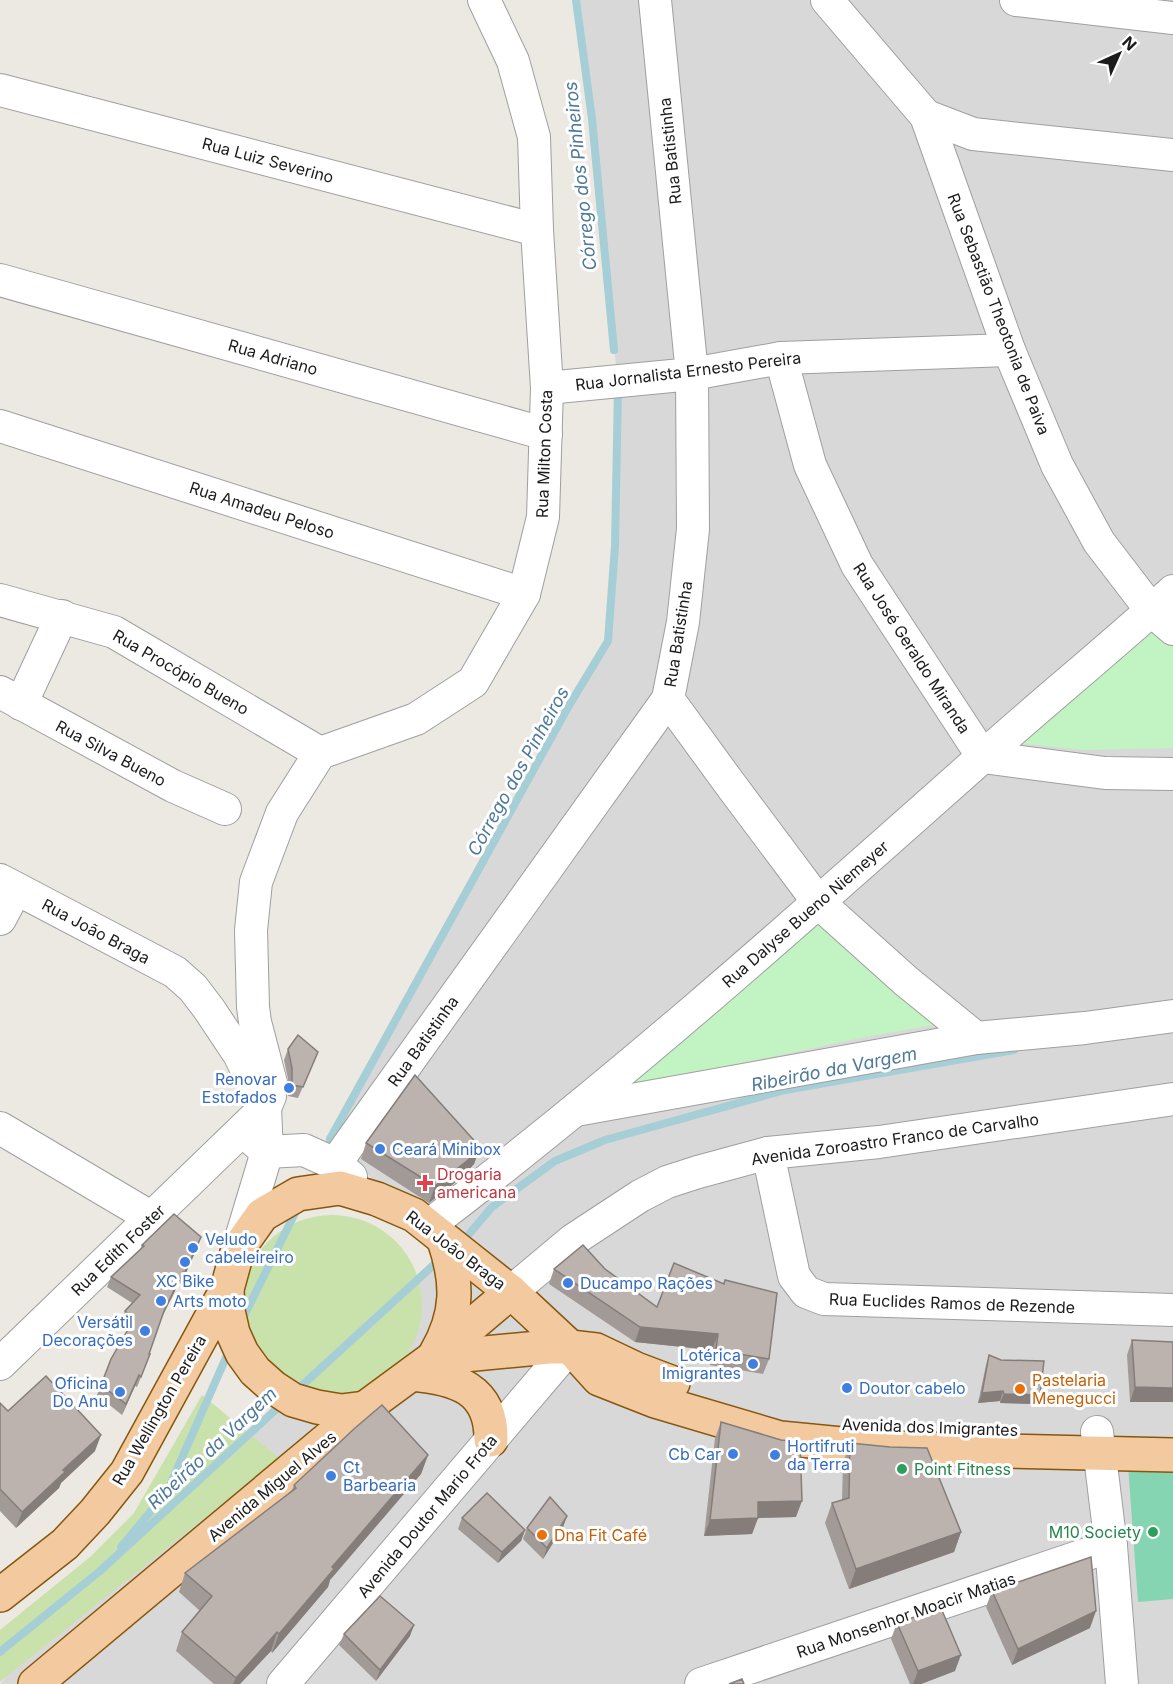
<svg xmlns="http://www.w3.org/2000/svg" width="1173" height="1684" font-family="Inter,sans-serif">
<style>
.residential{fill:#d9d8d8}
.grass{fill:#c9e2ab}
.park{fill:#c1f4c2}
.pitch{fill:#86d5b2}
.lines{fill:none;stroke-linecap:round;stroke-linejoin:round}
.stream{stroke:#a5ced6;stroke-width:8}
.minor-casing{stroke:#9f9f9f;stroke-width:34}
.major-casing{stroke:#86570d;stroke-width:36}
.minor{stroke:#fff;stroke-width:32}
.major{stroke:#f3caa0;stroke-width:33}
.wall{fill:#a29a96}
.shaded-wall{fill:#847d7a}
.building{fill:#bcb3af;stroke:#847d7a;stroke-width:1.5}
.shop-dot{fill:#3f7fe0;stroke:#fff;stroke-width:2}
.health-dot{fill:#e0444e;stroke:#fff;stroke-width:2}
.food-dot{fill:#e8710a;stroke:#fff;stroke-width:2}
.leisure-dot{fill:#2e9e5b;stroke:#fff;stroke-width:2}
.labels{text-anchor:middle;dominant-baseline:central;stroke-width:6;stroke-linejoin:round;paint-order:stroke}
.street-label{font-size:16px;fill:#1b1b1b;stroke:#fff}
.shop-label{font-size:16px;fill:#366cbe;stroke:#fff;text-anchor:start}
.health-label{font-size:16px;fill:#be3a42;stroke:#fff;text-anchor:start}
.food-label{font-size:16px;fill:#c56008;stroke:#fff;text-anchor:start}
.leisure-label{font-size:16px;fill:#27864d;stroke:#fff;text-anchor:start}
.water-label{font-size:18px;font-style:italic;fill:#4e799a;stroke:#fff}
</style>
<rect width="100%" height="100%" fill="#ece8e2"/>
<polygon class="residential" points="576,0 1173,0 1173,1684 0,1684 100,1571 438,1260 334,1133 567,709 608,641 615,546 618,386 592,119"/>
<g class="grass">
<circle cx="332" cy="1305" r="90"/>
<polygon points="202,1395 279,1458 0,1682 0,1630 90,1557 134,1513"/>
</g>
<g class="park">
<polygon points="1146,625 1173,642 1173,748 1084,750 1016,743"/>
<polygon points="818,918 945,1023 871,1036 655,1081 615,1086"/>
</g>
<polygon class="pitch" points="1173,1463 1173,1599 1138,1602 1128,1465"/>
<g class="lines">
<g class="stream">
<polyline points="576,0 592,119 614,350"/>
<polyline points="330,1139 567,709 608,641 615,546 618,388"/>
<polyline points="464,1240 492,1207 555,1161 605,1140 785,1090 1014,1050"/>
<polyline points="242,1320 298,1207"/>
<polyline points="296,1391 439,1260"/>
<polyline points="121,1547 167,1492 228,1353"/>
<polyline points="0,1652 100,1571 283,1403"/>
</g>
<defs>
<g id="minor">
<polyline points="827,0 926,116 1009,350 1057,465 1099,542 1151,610 1173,629"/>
<polyline points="1016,0 1173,18"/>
<polyline points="0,90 537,230"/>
<polyline points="926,116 973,134 1173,155"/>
<polyline points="0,280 546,434"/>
<polyline points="781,358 810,465 857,565 983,757 1105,773 1173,774"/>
<polyline points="547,388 692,374 781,358 1009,350"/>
<polyline points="0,426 524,594"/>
<polyline points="0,600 114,632 320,753"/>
<polyline points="0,692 173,786 225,809"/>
<polyline points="668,699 730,784 819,903 906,981 976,1038"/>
<polyline points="21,704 62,616"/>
<polyline points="0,880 175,972 193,988 209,1009 239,1054 265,1108 267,1152 239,1245"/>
<polyline points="0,919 16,889"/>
<polyline points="576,1110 976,1038 1085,1028 1173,1016"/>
<polyline points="0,1128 152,1218"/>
<polyline points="252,1139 267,1152 304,1150 335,1164 351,1177"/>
<polyline points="768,1153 794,1276 806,1292 824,1299 1173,1310"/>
<polyline points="335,1164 668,699 683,622 693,529 692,374 655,0"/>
<path d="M428,1226C620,1080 800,919 980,759C1044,702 1110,648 1173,591"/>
<polyline points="511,1292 573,1240 640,1196 667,1182 698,1172 768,1153 879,1142 1173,1099"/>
<polyline points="0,1364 265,1108 270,1096 271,1083 255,1022 253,1007 251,930 256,882 282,813 320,753 416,719 473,682 524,594 543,517 547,388 537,230 534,137 513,61 484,0"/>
<polyline points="1097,1432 1111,1546 1122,1684"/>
<polyline points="283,1684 570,1347"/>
<polyline points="701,1684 1111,1546"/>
</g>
<g id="major">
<path d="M436,1353C459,1313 458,1282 444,1240"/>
<polyline points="433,1358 549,1347 570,1347 596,1350 636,1369 673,1383"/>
<path d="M412,1374C455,1378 492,1388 491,1440"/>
<polyline points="365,1408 341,1411 317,1407 293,1400 273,1387 255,1371 242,1353 233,1333 228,1311 227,1289 238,1249 262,1215 298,1194 340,1188 377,1199 414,1215 511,1292 570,1347 599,1379 655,1401 780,1438 883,1448 1173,1455"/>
<polyline points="0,1595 65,1544 95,1512 127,1472 227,1289"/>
<polyline points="35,1684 365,1408 433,1358 511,1292"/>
</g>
</defs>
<use href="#minor" class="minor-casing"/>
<use href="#major" class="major-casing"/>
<use href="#minor" class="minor"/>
<use href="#major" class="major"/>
</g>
<g class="wall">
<polygon points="288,1049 318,1052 298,1098 288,1096 288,1079 284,1060"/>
<polygon points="366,1143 480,1147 474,1164 462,1177 429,1203 361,1159"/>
<polygon points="142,1245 197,1248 181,1284 179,1283 160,1320 149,1354 150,1354 146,1365 137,1387 135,1386 122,1415 97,1395 111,1359 129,1328 121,1322 125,1311 132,1303 107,1287 111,1277 140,1250"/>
<polygon points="554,1269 605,1269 657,1307 724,1284 725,1280 769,1359 763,1374 710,1365 712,1350 635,1342 549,1284"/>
<polygon points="1132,1340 1173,1342 1173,1402 1130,1402 1127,1355"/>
<polygon points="989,1355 1040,1395 1037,1404 1000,1403 1000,1401 978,1403 986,1365"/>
<polygon points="0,1403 8,1411 95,1451 61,1483 59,1488 16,1528 0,1511"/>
<polygon points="721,1422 796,1517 758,1518 752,1534 704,1536 715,1438"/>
<polygon points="850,1443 961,1532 954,1552 849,1589 825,1523 832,1503 842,1500 843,1463"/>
<polygon points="428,1455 421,1474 330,1580 328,1587 272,1653 271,1651 240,1684 214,1684 176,1651 182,1632 200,1611 179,1592 185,1573 291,1492 294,1485"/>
<polygon points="567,1516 563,1527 543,1559 523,1539 527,1528"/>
<polygon points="462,1518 525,1530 521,1541 498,1563 458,1529"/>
<polygon points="992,1591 1090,1628 1012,1665 986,1607"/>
<polygon points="897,1623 955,1671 921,1684 910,1684 891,1639"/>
<polygon points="344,1634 410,1636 376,1681 339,1645"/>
</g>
<g class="shaded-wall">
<polygon points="480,1147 474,1164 462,1177 429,1203 435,1186"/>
<polygon points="201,1237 197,1248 181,1284 184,1274"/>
<polygon points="183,1272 179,1283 160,1321 164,1311"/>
<polygon points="640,1327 718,1334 712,1350 635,1342"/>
<polygon points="139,1375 135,1386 122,1415 126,1404"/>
<polygon points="1135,1387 1173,1388 1173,1402 1130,1402"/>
<polygon points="1003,1391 1000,1401 978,1403 982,1393"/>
<polygon points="1004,1394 1040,1395 1037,1404 1000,1403"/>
<polygon points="101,1435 95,1451 61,1483 59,1488 16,1528 22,1512 63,1470"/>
<polygon points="428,1455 421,1474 330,1580 328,1587 272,1653 279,1634 332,1567"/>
<polygon points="802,1501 796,1517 752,1518 758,1502"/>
<polygon points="567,1516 563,1527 543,1559 547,1548"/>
<polygon points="758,1518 752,1534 704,1536 710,1520"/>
<polygon points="525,1530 521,1541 498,1563 502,1552"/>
<polygon points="961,1532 954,1552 849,1589 856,1569"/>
<polygon points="1096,1611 1090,1628 1012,1665 1018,1649"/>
<polygon points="414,1625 410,1636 376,1681 380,1670"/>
<polygon points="277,1632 271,1651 240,1684 233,1684 236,1678"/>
<polygon points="961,1655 955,1671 921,1684 913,1684 918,1671"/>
</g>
<g class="building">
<polygon points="298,1035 318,1052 303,1087 292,1085 292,1068 288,1049"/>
<polygon points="415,1075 480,1147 468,1160 435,1186 366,1143"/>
<polygon points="174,1214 201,1237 184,1274 183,1272 164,1311 149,1354 150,1354 141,1377 139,1375 126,1404 101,1385 111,1359 134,1319 125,1311 140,1295 111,1277 144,1246 142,1245"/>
<polygon points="583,1245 605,1269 657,1307 674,1263 724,1284 725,1280 777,1293 769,1359 716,1350 718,1334 640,1327 554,1269"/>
<polygon points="1132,1340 1173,1342 1173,1388 1135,1387"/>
<polygon points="989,1355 1001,1360 1044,1361 1040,1395 1004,1394 1003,1391 982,1393"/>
<polygon points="46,1376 101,1435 63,1470 65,1472 22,1512 0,1489 0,1403 8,1411"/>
<polygon points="382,1405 428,1455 332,1567 334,1569 279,1634 277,1632 236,1678 182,1632 212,1596 185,1573 296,1488 294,1485 355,1428"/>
<polygon points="721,1422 781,1440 800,1442 802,1501 758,1502 758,1518 710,1520"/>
<polygon points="850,1443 890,1447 927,1448 961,1532 856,1569 832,1503 849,1498"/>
<polygon points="487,1493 525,1530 502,1552 462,1518"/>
<polygon points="550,1497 567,1516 547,1548 527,1528"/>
<polygon points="1091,1557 1096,1611 1018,1649 992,1591"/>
<polygon points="380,1596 414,1625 380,1670 344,1634"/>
<polygon points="941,1608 961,1655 918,1671 897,1623"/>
<polygon points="742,1679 744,1684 729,1684"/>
</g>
<g class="shop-dot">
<circle cx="289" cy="1088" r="6"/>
<circle cx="380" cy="1149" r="6"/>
<circle cx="193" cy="1248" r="6"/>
<circle cx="185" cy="1262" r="6"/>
<circle cx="568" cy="1283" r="6"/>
<circle cx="161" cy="1301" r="6"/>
<circle cx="145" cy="1331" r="6"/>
<circle cx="753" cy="1364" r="6"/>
<circle cx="847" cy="1388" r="6"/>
<circle cx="120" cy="1392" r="6"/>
<circle cx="733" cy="1454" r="6"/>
<circle cx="775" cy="1455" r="6"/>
<circle cx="331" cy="1476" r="6"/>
</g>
<path class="health-dot" d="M422 1174h6v6h6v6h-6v6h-6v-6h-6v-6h6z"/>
<g class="food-dot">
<circle cx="1020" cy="1389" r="6"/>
<circle cx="542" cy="1535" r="6"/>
</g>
<g class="leisure-dot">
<circle cx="902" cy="1469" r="6"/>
<circle cx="1153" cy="1532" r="6"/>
</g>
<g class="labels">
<g class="street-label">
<text transform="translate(670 151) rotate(-96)">Rua Batistinha</text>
<text transform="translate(268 160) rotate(15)">Rua Luiz Severino</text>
<text transform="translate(999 314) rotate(69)">Rua Sebastião Theotonia de Paiva</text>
<text transform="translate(273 357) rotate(16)">Rua Adriano</text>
<text transform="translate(688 371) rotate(-7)">Rua Jornalista Ernesto Pereira</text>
<text transform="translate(544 454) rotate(-88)">Rua Milton Costa</text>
<text transform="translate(262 510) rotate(18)">Rua Amadeu Peloso</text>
<text transform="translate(678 634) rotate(-81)">Rua Batistinha</text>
<text transform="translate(912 648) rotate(57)">Rua José Geraldo Miranda</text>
<text transform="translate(181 672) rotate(30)">Rua Procópio Bueno</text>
<text transform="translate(111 753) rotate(28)">Rua Silva Bueno</text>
<text transform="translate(805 914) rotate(-41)">Rua Dalyse Bueno Niemeyer</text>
<text transform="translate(96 931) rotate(28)">Rua João Braga</text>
<text transform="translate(423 1041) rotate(-54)">Rua Batistinha</text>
<text transform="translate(895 1139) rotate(-8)">Avenida Zoroastro Franco de Carvalho</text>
<text transform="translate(118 1250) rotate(-44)">Rua Edith Foster</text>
<text transform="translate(456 1250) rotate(37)">Rua João Braga</text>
<text transform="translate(952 1303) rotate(2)">Rua Euclides Ramos de Rezende</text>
<text transform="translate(159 1410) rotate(-60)">Rua Wellington Pereira</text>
<text transform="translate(930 1427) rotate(2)">Avenida dos Imigrantes</text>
<text transform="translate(272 1486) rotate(-40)">Avenida Miguel Alves</text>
<text transform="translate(427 1516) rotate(-50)">Avenida Doutor Mario Frota</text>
<text transform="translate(906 1615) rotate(-19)">Rua Monsenhor Moacir Matias</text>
</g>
<g class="shop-label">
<text x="277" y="1079" text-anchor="end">Renovar<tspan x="277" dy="18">Estofados</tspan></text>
<text x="392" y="1149">Ceará Minibox</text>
<text x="205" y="1239">Veludo<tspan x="205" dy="18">cabeleireiro</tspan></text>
<text x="185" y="1281" text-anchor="middle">XC Bike</text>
<text x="580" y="1283">Ducampo Rações</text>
<text x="173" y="1301">Arts moto</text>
<text x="133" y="1322" text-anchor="end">Versátil<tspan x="133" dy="18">Decorações</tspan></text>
<text x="741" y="1355" text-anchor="end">Lotérica<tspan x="741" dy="18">Imigrantes</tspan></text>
<text x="108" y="1383" text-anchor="end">Oficina<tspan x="108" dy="18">Do Anu</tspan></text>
<text x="859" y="1388">Doutor cabelo</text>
<text x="787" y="1446">Hortifruti<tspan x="787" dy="18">da Terra</tspan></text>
<text x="721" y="1454" text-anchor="end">Cb Car</text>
<text x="343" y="1467">Ct<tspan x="343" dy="18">Barbearia</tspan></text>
</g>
<g class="health-label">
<text x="437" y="1174">Drogaria<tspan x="437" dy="18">americana</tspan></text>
</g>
<g class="food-label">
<text x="1032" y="1380">Pastelaria<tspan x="1032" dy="18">Menegucci</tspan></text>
<text x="554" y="1535">Dna Fit Café</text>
</g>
<g class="leisure-label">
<text x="914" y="1469">Point Fitness</text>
<text x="1141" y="1532" text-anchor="end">M10 Society</text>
</g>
<g class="water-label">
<text transform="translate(580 176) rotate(-96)">Córrego dos Pinheiros</text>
<text transform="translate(518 771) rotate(-61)">Córrego dos Pinheiros</text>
<text transform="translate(834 1069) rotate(-11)">Ribeirão da Vargem</text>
<text transform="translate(212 1448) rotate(-43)">Ribeirão da Vargem</text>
</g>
</g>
<g transform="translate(1119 54) rotate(45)" stroke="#ffffff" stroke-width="4.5" paint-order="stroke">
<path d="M0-4.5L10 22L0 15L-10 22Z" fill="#1b1b1b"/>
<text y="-9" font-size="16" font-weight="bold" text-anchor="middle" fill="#1b1b1b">N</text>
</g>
</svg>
